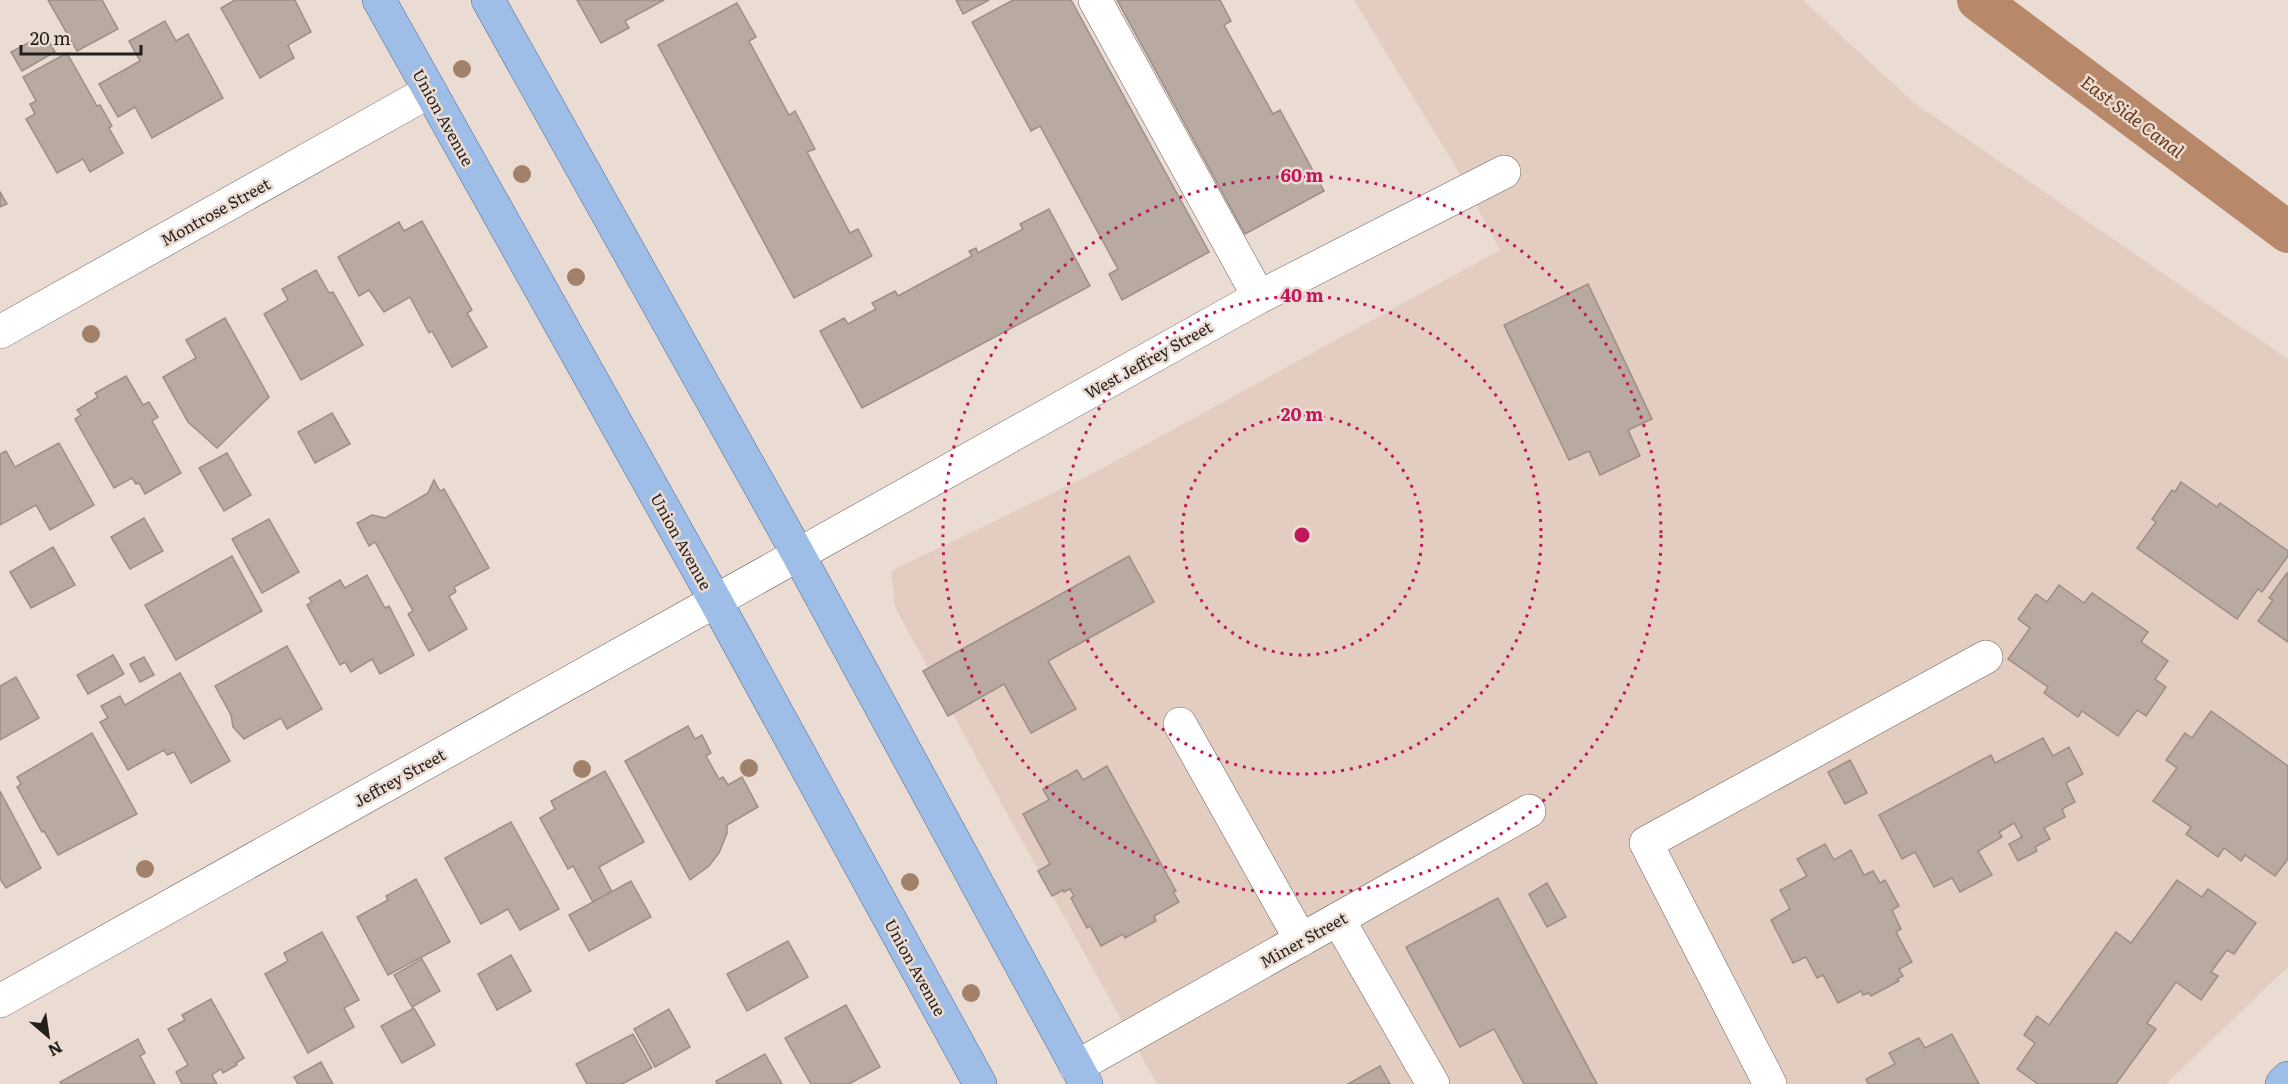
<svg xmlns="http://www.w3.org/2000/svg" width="2288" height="1084" font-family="Literata,serif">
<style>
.built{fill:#e3cdc1}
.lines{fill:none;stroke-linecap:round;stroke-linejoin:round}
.canal{stroke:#b8886a;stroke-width:42}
.building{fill:#b8a9a1;stroke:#9c8e86;stroke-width:1.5}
.minor-casing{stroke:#6e615a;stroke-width:34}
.major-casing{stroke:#4a6996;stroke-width:34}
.minor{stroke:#fff;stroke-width:33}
.major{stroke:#9ebde7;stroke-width:33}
.tree{fill:#a2816a}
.ring{fill:none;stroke:#c2185b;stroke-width:3;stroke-dasharray:3 6}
.labels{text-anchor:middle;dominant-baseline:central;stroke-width:5;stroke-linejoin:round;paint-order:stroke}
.street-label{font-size:16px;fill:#251f1c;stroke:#ebdcd3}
.water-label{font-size:18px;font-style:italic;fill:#663615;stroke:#ebdcd3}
.centre{fill:#c2185b;stroke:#ebdcd3;stroke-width:3}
.ring-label{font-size:18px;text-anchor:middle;font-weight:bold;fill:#c2185b;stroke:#ebdcd3;stroke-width:5;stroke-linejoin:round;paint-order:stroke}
</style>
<rect width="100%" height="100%" fill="#ebdcd3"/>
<polygon class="built" points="1354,0 1803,0 1913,102 2288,359 2288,967 2166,1084 1157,1084 999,799 895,607 891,571 1092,474 1500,250 1454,164"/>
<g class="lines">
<polyline class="canal" points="1978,0 2288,232"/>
</g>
<g class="building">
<polygon points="48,0 102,0 118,29 77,51"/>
<polygon points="235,0 295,0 311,32 288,45 294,58 260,78 221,8"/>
<polygon points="577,0 664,0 625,21 629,28 601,43"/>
<polygon points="956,0 989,0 963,14"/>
<polygon points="1013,0 1071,0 1209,252 1122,300 1109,274 1118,269 1040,126 1031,131 972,22"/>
<polygon points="1117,0 1220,0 1231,21 1224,25 1273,114 1280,110 1324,191 1245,234"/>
<polygon points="737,3 756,37 749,41 789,115 795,111 815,149 807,152 850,233 858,229 872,256 794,298 658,45"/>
<polygon points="165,21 176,41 188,34 223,98 152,138 135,107 118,117 99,84 140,61 129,41"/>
<polygon points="45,34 55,52 22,71 11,52"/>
<polygon points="67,53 97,106 100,105 112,126 109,128 123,153 90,172 83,159 57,173 26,119 35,114 30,104 36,101 23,77"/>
<polygon points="0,192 7,204 0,207"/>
<polygon points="1049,209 1090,286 862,408 820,331 844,318 848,324 876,309 872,303 895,291 898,296 972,256 969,251 976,248 978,253 1023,229 1020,224"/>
<polygon points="422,221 472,310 467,313 487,347 452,367 432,331 429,333 410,297 384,312 369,290 359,296 338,257 399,222 404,231"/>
<polygon points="316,270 329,293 333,292 363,345 301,380 264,314 288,300 282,289"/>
<polygon points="1588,284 1652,419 1628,430 1640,456 1600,475 1589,451 1569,460 1504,325"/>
<polygon points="225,318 269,397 217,448 188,422 163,377 196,358 186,340"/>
<polygon points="126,376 143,405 149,402 158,417 152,421 181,473 145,494 139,483 136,484 132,478 114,488 75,419 81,415 77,410 98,397 95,393"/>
<polygon points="332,413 350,444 315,463 298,432"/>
<polygon points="59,443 94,505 50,530 36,505 0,525 0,454 6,451 15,467"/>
<polygon points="227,453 251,495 224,511 199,468"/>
<polygon points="434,480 440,491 444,489 489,568 454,587 456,592 449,596 467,629 429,651 408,614 413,611 375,542 369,546 357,523 372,515 385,518 428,493"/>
<polygon points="2181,482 2217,507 2220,503 2288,551 2288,556 2262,592 2258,589 2237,619 2137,548 2156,522 2152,519 2172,490 2175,492"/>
<polygon points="144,518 163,551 130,569 111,537"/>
<polygon points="269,519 299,572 262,593 232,539"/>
<polygon points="53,547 75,585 31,608 10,572"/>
<polygon points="232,556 262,611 176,660 145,605"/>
<polygon points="1129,556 1154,602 1048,661 1076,709 1031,733 1004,684 948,716 923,671"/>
<polygon points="2287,573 2288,574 2288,642 2258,621 2273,600 2269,598"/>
<polygon points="367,575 385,608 389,606 414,655 380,674 372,659 351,672 345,662 340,665 307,605 312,602 309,598 340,580 345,588"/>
<polygon points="2059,585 2084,603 2092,593 2148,632 2141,642 2168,661 2155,679 2166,687 2146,716 2137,710 2118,736 2082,711 2078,717 2044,693 2048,687 2008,659 2030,628 2018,619 2036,594 2047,602"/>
<polygon points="287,646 322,709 287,729 281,718 244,739 233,727 231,715 215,686"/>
<polygon points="113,655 124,674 88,694 77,675"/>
<polygon points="144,657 154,675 140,682 130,664"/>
<polygon points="180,673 230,761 191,783 174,752 167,755 164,750 128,770 100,722 108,718 101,706 120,696 125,705"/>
<polygon points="16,677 39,718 0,740 0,686"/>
<polygon points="2211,711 2288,766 2288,859 2275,876 2245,855 2241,861 2224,848 2218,857 2186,834 2191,827 2153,801 2177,768 2166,760 2185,733 2192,738"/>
<polygon points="688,726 695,739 702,735 711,753 706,756 719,779 723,777 728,785 742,777 758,807 727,825 727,833 719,853 709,866 690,880 625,761"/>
<polygon points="92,733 137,814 58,855 44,831 42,832 17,787 21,784 17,777"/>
<polygon points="2043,738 2053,756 2069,747 2083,774 2066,783 2075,802 2062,809 2065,817 2044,828 2050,839 2035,847 2037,851 2018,861 2009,844 2022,837 2014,823 1999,832 2002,837 1978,851 1992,875 1960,892 1952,878 1934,887 1915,852 1902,859 1879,815 1991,755 1995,763"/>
<polygon points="1850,760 1867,793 1845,804 1828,772"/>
<polygon points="1107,766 1176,891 1173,892 1179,902 1154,916 1156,921 1125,938 1123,934 1101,946 1090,926 1087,928 1071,898 1074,896 1070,889 1064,892 1063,890 1052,896 1038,871 1050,864 1023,814 1049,800 1043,789 1077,770 1083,780"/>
<polygon points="605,771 644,842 599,867 612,892 593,902 573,866 568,869 540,818 555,809 551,801"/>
<polygon points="0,791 41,868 6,888 0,879"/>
<polygon points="511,822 559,909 520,930 508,909 481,924 445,858"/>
<polygon points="1825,844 1834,860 1851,850 1864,875 1873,871 1880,883 1885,880 1899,906 1892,910 1901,929 1896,932 1912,962 1899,969 1903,976 1897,979 1899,981 1871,996 1869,993 1863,995 1861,991 1838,1003 1823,975 1817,978 1806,957 1793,963 1771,920 1790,909 1780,890 1807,876 1797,859"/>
<polygon points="416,879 450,942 388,975 357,917 388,900 386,896"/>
<polygon points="2177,880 2202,897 2208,889 2256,923 2234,954 2227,950 2211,972 2218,976 2201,1000 2176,982 2147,1023 2156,1029 2116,1084 2038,1084 2017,1069 2035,1043 2024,1035 2037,1016 2049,1025 2116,932 2131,943"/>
<polygon points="631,881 651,917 589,951 569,915"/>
<polygon points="1547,883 1566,917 1547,927 1529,894"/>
<polygon points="1498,898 1597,1084 1524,1084 1494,1029 1460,1047 1406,947"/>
<polygon points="322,932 359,1000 344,1008 354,1027 308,1053 265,974 288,961 284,953"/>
<polygon points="788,941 808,977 747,1011 727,974"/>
<polygon points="511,955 531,991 497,1010 478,974"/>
<polygon points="422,959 440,991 412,1007 394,975"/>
<polygon points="211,999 244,1058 236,1063 237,1065 223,1073 221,1069 212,1075 217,1084 182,1084 176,1072 188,1065 168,1029 185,1020 182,1015"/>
<polygon points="846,1005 880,1067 849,1084 811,1084 785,1038"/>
<polygon points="414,1008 435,1045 402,1063 381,1026"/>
<polygon points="669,1009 690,1047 655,1067 634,1029"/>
<polygon points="633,1034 652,1068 622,1084 587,1084 576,1064"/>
<polygon points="1952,1034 1979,1084 1868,1084 1866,1079 1895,1064 1889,1053 1919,1038 1925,1048"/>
<polygon points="138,1039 145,1053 140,1056 155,1084 61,1084 60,1082"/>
<polygon points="765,1054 782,1084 717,1084 716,1081"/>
<polygon points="321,1062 333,1084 298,1084 294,1077"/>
<polygon points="1380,1066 1390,1084 1348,1084"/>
</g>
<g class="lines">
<defs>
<g id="minor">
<polyline points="1095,0 1259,297"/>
<polyline points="0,332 430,91"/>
<polyline points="1180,724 1301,940"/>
<polyline points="1338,919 1433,1084"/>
<polyline points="0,1001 1259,297 1504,172"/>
<polyline points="1076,1067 1529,811"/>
<polyline points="1770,1084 1646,843 1986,657"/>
</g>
<g id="major">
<polyline points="379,0 715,600 980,1084"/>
<polyline points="488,0 798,554 1086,1084"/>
<polyline points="2282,1084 2288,1078"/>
</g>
</defs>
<use href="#minor" class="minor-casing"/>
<use href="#major" class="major-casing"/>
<use href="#minor" class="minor"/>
<use href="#major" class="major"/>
</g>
<g class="tree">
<circle cx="462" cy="69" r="9"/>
<circle cx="522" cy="174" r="9"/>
<circle cx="576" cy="277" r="9"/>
<circle cx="91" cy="334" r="9"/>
<circle cx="749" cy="768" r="9"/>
<circle cx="582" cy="769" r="9"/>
<circle cx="145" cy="869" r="9"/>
<circle cx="910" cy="882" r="9"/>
<circle cx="971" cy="993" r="9"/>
</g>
<g class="ring">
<circle cx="1302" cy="535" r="120"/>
<circle cx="1302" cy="535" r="239"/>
<circle cx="1302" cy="535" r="359"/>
</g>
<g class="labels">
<g class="street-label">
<text transform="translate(444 117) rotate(61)">Union Avenue</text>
<text transform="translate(215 211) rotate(-29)">Montrose Street</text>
<text transform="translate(1148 359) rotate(-29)">West Jeffrey Street</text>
<text transform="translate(682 541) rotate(61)">Union Avenue</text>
<text transform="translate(399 777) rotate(-29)">Jeffrey Street</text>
<text transform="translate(1303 939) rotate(-29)">Miner Street</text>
<text transform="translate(916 967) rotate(61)">Union Avenue</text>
</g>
<g class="water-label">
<text transform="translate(2133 116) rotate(37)">East Side Canal</text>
</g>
</g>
<circle cx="1302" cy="535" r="9" class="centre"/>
<g class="ring-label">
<text x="1302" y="182">60 m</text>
<text x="1302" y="302">40 m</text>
<text x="1302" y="421">20 m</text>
</g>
<g transform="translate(48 1036) rotate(151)" stroke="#ebdcd3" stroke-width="4.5" paint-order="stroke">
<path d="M0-4.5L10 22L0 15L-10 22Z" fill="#251f1c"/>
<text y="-9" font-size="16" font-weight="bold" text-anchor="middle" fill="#251f1c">N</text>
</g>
<path d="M21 45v9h120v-9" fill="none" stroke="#251f1c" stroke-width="3"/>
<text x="30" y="45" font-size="18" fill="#251f1c" stroke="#ebdcd3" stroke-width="4.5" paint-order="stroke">20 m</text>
</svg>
